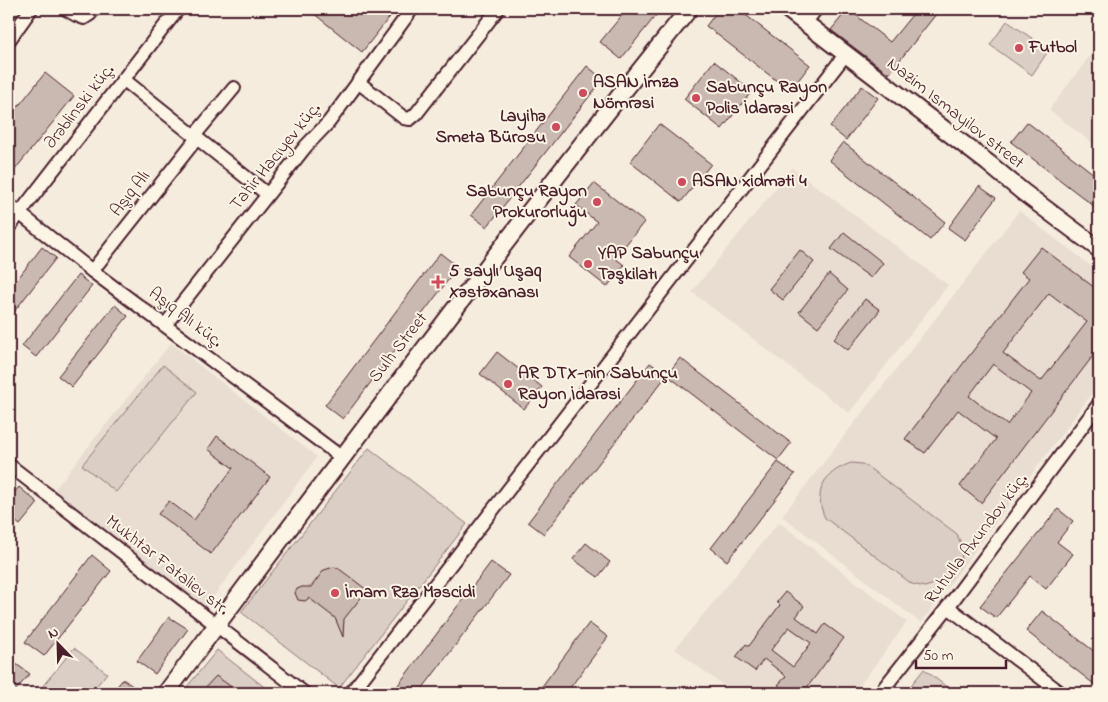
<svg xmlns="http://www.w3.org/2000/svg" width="1108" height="702" font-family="'Indie Flower',sans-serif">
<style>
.built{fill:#e8ddd0}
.green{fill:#dbcec4;stroke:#927678}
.building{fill:#cab9b1;stroke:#4a1f2b;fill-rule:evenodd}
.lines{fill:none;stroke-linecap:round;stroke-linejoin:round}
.minor-casing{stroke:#4a1f2b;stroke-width:16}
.tertiary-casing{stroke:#4a1f2b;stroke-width:20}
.minor{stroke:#fcf5e5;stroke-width:12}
.tertiary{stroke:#fcf5e5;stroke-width:16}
.poi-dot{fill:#d1495b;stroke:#fcf5e5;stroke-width:2}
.labels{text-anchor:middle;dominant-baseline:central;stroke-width:4;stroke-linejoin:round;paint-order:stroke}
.poi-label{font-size:18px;font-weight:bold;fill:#4a1f2b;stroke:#fcf5e5;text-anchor:start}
.street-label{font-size:18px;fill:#4a1f2b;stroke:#fcf5e5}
</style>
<rect width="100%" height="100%" fill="#f5ecde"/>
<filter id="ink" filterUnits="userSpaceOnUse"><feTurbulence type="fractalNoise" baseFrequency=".02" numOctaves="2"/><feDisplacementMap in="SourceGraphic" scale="10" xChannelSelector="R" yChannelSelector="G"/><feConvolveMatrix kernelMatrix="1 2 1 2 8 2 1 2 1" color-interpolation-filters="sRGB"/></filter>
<g filter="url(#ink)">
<g class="built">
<polygon points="1099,44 1099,148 1049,110"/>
<polygon points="792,168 948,285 849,413 692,292"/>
<polygon points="1019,211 1099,272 1099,384 921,623 782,516"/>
<polygon points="171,343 317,457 205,608 54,490"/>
<polygon points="779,522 907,622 854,693 733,693 675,649"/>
</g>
<g class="green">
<polygon points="1007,21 1049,50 1032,75 990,45"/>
<polygon points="163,365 197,392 116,492 82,465"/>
<polygon points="369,448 467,524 339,688 241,612"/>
<path d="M851,463L862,464L869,468L957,534L961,544L962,553L960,564L949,579L925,587L912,584L825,518C813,491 823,473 851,463Z"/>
<polygon points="74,648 107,673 91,693 37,693"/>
<polygon points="217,650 272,693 182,693"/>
<polygon points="924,669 954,693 905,693"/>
</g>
<g class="building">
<polygon points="308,9 396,9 362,52"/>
<polygon points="627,9 661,9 621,59 600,42"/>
<polygon points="719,9 738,9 810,65 790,91 706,26"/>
<polygon points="848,9 890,42 917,9 940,9 889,74 831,30"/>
<polygon points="714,61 752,91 722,129 684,99"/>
<polygon points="587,66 603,79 487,227 471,215"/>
<polygon points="45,73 74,96 9,177 9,118"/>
<polygon points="862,86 878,98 846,140 830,127"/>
<polygon points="1027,122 1099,178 1099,210 1011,142"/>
<polygon points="659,124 711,164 681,202 630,162"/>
<polygon points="843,142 945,222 930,240 829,160"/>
<polygon points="594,183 644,222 615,258 624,265 607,287 569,257 597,222 576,205"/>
<polygon points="979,186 996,198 965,240 948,228"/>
<polygon points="844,232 883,263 871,278 831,249"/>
<polygon points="42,247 56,258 9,318 9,290"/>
<path d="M1041,247L1099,291V348L981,503L960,486L996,439L958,410L925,453L905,439L1029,278L1021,272ZM1049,293L1087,322L1041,381L1003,353ZM993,364L1031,393L1007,425L969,396Z"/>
<polygon points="800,250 814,262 783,300 769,289"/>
<polygon points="440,253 458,267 343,419 325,405"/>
<polygon points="829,274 848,290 818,327 799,312"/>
<polygon points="78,275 92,286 36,357 22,346"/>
<polygon points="865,299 880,310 848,350 834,339"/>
<polygon points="115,305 128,316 72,387 58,376"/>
<polygon points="497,352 542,387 524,409 480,374"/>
<polygon points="680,358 791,443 778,460 667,375"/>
<polygon points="650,363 667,375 544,534 528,522"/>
<polygon points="217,436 270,477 211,554 158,514 169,501 194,520 233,468 208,449"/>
<polygon points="778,462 795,474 727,561 711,548"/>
<polygon points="19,487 38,503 20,525 9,516 9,499"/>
<polygon points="1058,509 1073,521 1057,542 1073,554 1046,589 1030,576 996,618 980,606"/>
<polygon points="586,543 610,562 598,577 573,559"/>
<polygon points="92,555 111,571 44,656 25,642"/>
<polygon points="491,562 509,575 419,693 392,693"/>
<polygon points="334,567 338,568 367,590 344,619 343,637 335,618 309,598 305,601 298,600 295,593 297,589 302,587 311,587 324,570"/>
<path d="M785,592L804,606L796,617L818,634L825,624L844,638L803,693H789L778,685L786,676L764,659L755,671L736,657L746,644L749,646L780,605L777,602ZM789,627L811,643L793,667L771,650Z"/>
<polygon points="1042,611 1099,655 1099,688 1026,631"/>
<polygon points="169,617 188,629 155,674 137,661"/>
<polygon points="589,623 608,637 566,693 537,693"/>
<polygon points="9,659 30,674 13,693 9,693"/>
<polygon points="216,676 240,693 200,693"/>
<polygon points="123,679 142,693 112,693"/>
</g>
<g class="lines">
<defs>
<g id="minor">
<polyline points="66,9 76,15 84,18 90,14 94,9"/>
<polyline points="805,23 816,9"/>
<polyline points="9,40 31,9"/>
<polyline points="123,79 267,194"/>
<polyline points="358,82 404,118 410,119 416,114 498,9"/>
<polyline points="194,136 234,88"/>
<polyline points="9,205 92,271 341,457"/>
<polyline points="9,227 178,9"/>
<polyline points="92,271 197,138"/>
<polyline points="165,325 306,146 329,122 412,9"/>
<polyline points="9,465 304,693"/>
<polyline points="948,607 1061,693"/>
<polyline points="351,693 845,55"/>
<polyline points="880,693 948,607 1099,404"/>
</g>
<g id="tertiary">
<polyline points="787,9 988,163 1023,192 1099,249"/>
<path d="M166,693C338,463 509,233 689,9"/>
</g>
</defs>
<use href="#minor" class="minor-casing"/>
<use href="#tertiary" class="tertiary-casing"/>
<use href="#minor" class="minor"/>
<use href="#tertiary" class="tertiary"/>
</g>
</g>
<g class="poi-dot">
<circle cx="1019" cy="48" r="5"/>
<circle cx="583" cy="93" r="5"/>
<circle cx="696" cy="98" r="5"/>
<circle cx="556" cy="127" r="5"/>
<circle cx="682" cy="182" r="5"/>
<circle cx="597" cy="202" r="5"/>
<circle cx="588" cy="264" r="5"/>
<path d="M435.5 274.5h5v5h5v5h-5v5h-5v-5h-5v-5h5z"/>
<circle cx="508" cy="384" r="5"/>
<circle cx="335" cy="593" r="5"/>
</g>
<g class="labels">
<g class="poi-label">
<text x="1029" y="48">Futbol</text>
<text x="593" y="83">ASAN İmza<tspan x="593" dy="21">Nömrəsi</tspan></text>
<text x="706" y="88">Sabunçu Rayon<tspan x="706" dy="21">Polis İdarəsi</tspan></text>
<text x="546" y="117" text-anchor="end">Layihə<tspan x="546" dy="21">Smeta Bürosu</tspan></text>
<text x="692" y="182">ASAN xidməti 4</text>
<text x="587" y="192" text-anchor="end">Sabunçu Rayon<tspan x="587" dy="21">Prokurorluğu</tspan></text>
<text x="598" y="254">YAP Sabunçu<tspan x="598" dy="21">Təşkilatı</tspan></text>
<text x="449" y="272">5 saylı Uşaq<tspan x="449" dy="21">Xəstəxanası</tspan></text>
<text x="518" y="374">AR DTX-nin Sabunçu<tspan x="518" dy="21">Rayon İdarəsi</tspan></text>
<text x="345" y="593">İmam Rza Məscidi</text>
</g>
<g class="street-label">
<text transform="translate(80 107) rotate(-52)">Ərəblinski küç.</text>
<text transform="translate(955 114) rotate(38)">Nazim Ismayilov street</text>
<text transform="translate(276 157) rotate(-51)">Tahir Hacıyev küç.</text>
<text transform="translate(131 194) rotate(-52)">Aşıq Alı</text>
<text transform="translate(185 318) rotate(37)">Aşıq Alı küç.</text>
<text transform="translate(399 348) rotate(-52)">Sulh Street</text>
<text transform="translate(977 539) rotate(-53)">Ruhulla Axundov küç.</text>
<text transform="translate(167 566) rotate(38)">Mukhtar Fataliev str.</text>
</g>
</g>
<rect width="1108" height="702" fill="none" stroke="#fcf5e5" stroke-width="30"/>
<rect x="15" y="15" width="1078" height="672" fill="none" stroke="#4a1f2b" stroke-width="2" filter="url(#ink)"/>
<g transform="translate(58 644) rotate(337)" stroke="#fcf5e5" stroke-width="4" paint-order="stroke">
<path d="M0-4L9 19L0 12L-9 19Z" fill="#4a1f2b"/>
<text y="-8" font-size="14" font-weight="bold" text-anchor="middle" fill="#4a1f2b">N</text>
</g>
<path d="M916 660v8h90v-8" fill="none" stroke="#4a1f2b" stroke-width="2.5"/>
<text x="923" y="660" font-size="15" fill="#4a1f2b" stroke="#fcf5e5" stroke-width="4" paint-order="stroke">50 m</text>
</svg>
